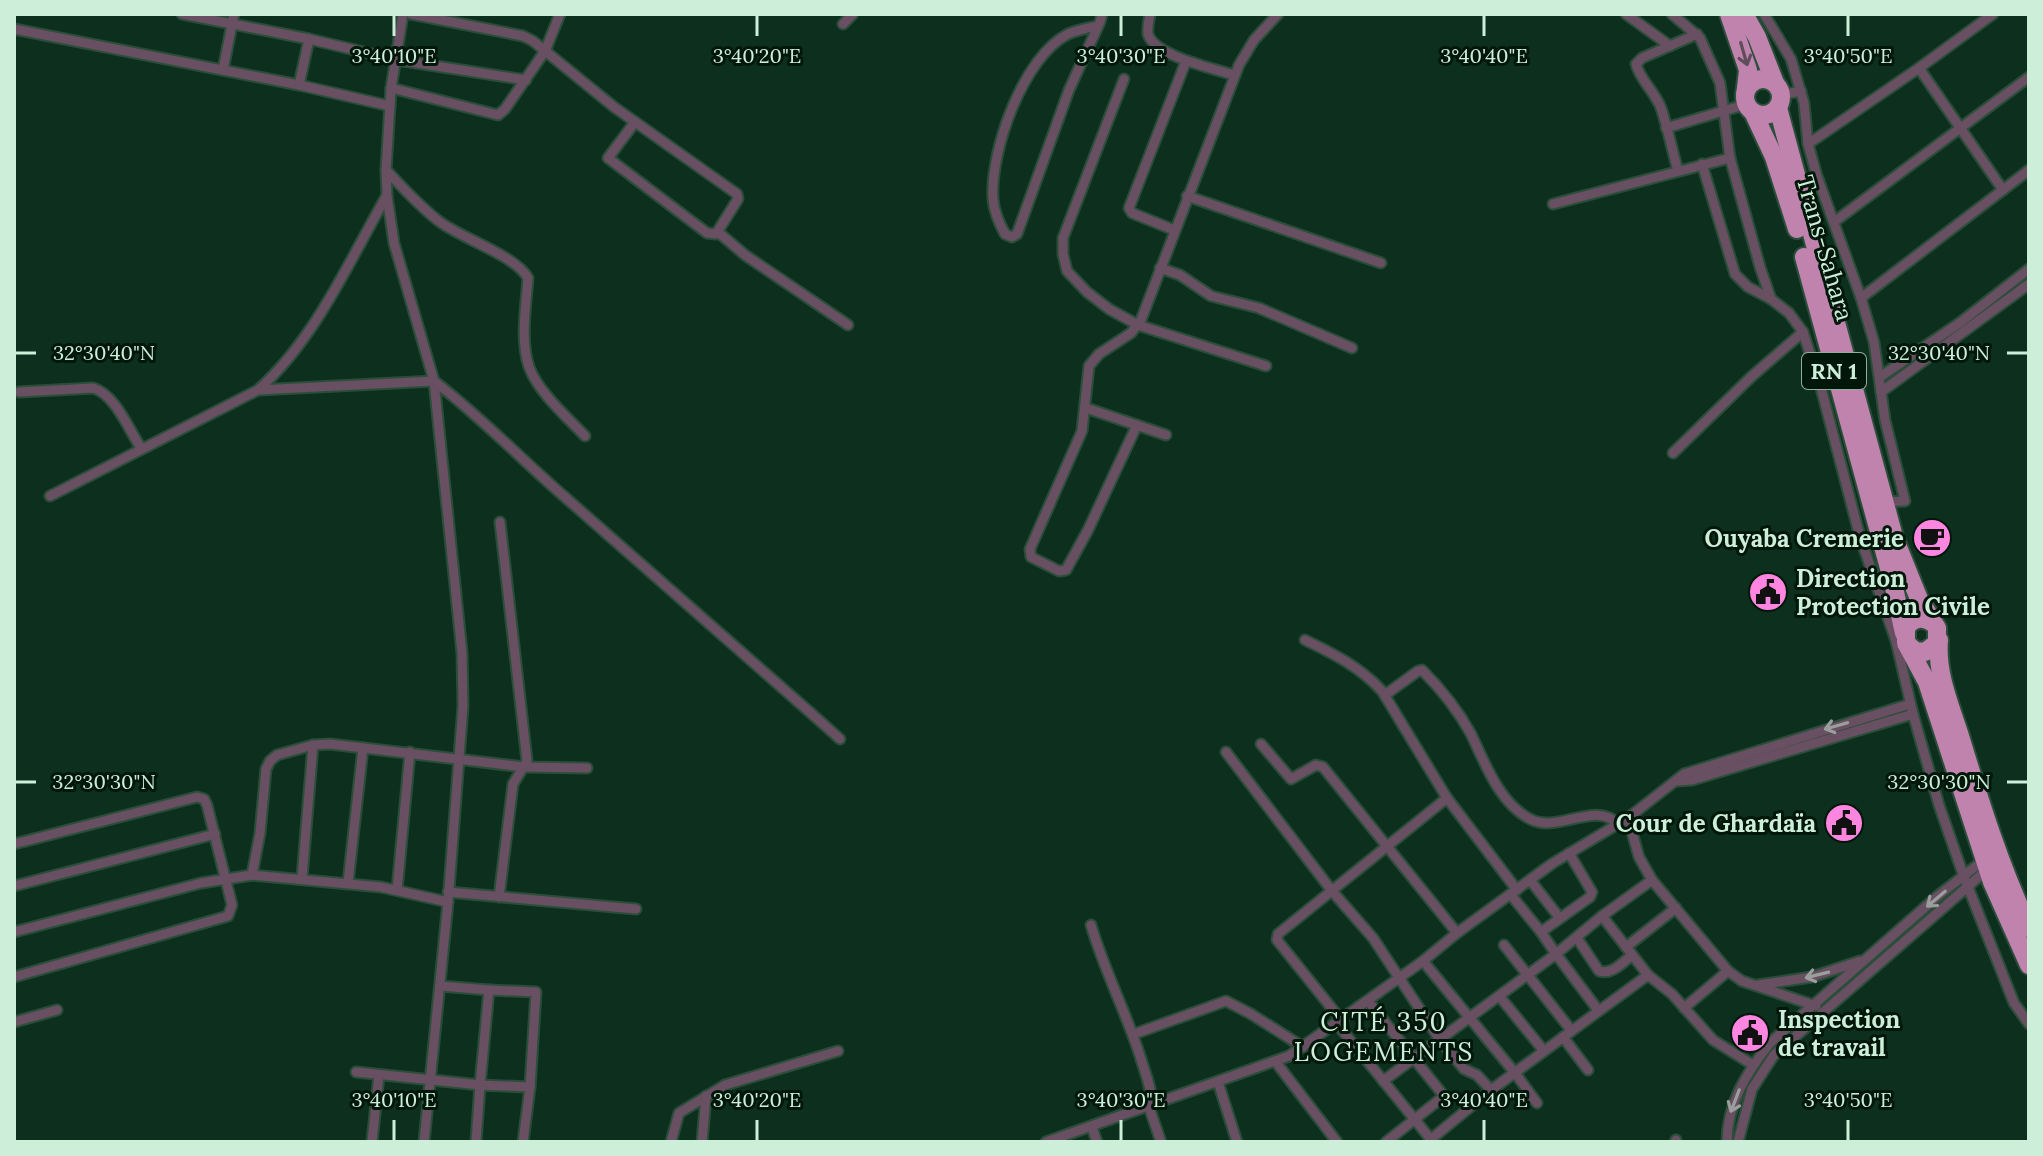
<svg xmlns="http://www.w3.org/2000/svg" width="2043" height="1156" font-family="Lora,serif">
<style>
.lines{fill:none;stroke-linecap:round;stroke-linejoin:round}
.street-casing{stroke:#2b4e3b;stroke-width:13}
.highway-casing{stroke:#2b4e3b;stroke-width:22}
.street{stroke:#684f61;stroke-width:9}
.highway{stroke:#bf83ae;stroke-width:18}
.oneway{stroke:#604d5c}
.oneway2{stroke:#9a9e9d}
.ticks{fill:none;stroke:#cdeed9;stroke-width:3}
.labels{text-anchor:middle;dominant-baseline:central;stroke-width:6;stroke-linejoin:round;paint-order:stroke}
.shield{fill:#001709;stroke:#90ae9b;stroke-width:2}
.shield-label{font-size:22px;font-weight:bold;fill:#cdeed9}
.street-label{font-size:24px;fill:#cdeed9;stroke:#001709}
.poi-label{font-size:24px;font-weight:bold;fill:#cdeed9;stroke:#001709;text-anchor:end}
.neighbourhood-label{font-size:26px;letter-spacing:2px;fill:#cdeed9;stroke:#001709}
.ticks-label{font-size:20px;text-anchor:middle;fill:#cdeed9;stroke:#001709;stroke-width:6;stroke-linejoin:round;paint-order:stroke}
</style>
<rect width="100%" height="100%" fill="#0c301d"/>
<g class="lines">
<defs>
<g id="street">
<polyline points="182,14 309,39 397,60 526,80"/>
<polyline points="403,14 391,88 386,170 387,196 394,243 434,381 462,653 463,706 448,902 424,1142"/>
<polyline points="411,14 523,36 533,41 614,107 737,194 738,199 716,234 707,233 608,158 635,122"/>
<path d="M1150,14C1149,20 1147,28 1148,34C1154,56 1215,69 1234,75"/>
<polyline points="1626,14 1670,46"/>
<polyline points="1672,14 1700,38 1720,83 1730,158 1760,267 1771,299 1789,313 1803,332 1821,388 1860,537 1896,641 1913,714 1939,805 1964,877 2014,1003 2029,1024"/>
<polyline points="1764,14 1791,59 1804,103 1808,144 1817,176 1861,298 1874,342 1885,420 1905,501 1884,502"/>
<polyline points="843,24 853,14"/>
<path d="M1098,26C1088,28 1077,30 1068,34C1023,57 990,151 993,199C994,212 999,223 1005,234L1012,237L1017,234L1069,90L1100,22L1102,14"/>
<polyline points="14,29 299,85 390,106"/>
<polyline points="1919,68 2003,190"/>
<polyline points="223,70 234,14"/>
<polyline points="1124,79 1063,238 1063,254 1067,271 1087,292 1109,309 1138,325 1266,366"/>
<polyline points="299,85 309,39"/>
<polyline points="391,88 498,115 505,109 545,51 560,14"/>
<polyline points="1781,95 1801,91"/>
<polyline points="1666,128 1747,104"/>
<polyline points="1808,144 1919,68 1993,14"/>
<polyline points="1702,164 1735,274 1748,287 1771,299"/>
<path d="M386,170C403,188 420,207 440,222C463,239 516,256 528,278C526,306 520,340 529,367C539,393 566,416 585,436"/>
<path d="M1678,171C1672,150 1668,128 1661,108C1655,92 1640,80 1636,64L1642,58L1697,34"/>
<polyline points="1187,196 1381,263"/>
<polyline points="1553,204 1730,158"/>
<polyline points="1834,222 2029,77"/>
<polyline points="1174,230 1132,213 1129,208 1186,61"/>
<polyline points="718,232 745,255 848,325"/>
<polyline points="1160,268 1180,275 1211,296 1259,308 1352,348"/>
<polyline points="1861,298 2029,170"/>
<polyline points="1880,377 1961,322 2029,269"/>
<path d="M258,390C316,338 348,263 386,197"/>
<path d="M19,392L93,388C115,394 129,430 141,448"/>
<polyline points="1881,392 2029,284"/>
<polyline points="1086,408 1166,435"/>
<polyline points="1137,425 1088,530 1066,570 1059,571 1031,557 1030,549 1082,431 1089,366 1099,354 1131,333 1141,320 1239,65 1254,40 1278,14"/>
<polyline points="1673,453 1751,377 1803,332"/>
<path d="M50,496L258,390L434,381C481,417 522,460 566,498C657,578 749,658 840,739"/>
<path d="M1305,640C1334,654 1360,667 1382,691L1447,798L1517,890"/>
<path d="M1385,695L1418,671L1422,670C1440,688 1459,712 1471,734C1485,763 1499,803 1530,819C1558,834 1595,800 1618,824"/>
<polyline points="1261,744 1291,779 1316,765 1323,767 1457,933"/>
<polyline points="1226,752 1332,891 1373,938 1440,1040 1464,1069 1477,1075 1491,1090"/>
<polyline points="1678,781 1692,780 1913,714"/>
<polyline points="1628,818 1639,857 1652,880 1728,971 1742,981 1816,1006"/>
<polyline points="14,844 197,797 204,799 207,805 232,905 228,916 14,977"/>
<polyline points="252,875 260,833 266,769 270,761 277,755 313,745 330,744 524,767 587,768"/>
<polyline points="302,878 313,745"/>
<polyline points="1530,880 1559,917"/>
<polyline points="348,883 363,748"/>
<polyline points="14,886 215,834"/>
<polyline points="397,890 410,752"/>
<polyline points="448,892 636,909"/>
<polyline points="1511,895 1541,932"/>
<polyline points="499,897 513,784 527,761 500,522"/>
<polyline points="1602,916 1648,975"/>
<path d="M1091,925C1104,970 1126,1012 1140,1056C1145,1073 1152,1088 1152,1105"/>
<polyline points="14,932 201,883 252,875 381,887 448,902"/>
<path d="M1577,938L1599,971C1612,975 1622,963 1632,955"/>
<polyline points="1504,945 1571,1030"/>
<polyline points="1626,947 1676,908"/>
<polyline points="1423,961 1515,1073 1537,1103"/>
<polyline points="1758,985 1812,977 1860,961"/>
<polyline points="1500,997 1544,1051"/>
<polyline points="1368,1001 1444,1096 1386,1142"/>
<polyline points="1684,1008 1728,971"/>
<polyline points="1598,1010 1556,954 1602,916 1652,880"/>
<polyline points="1342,1021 1277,940 1278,934 1447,798"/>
<polyline points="14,1022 57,1010"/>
<polyline points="1337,1024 1433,1142"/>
<polyline points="1134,1034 1226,1001 1251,1014 1303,1047"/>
<polyline points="1563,1037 1588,1070"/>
<polyline points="1275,1061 1337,1142"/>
<polyline points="356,1072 480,1085 489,990 440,986"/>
<polyline points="1383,1081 1556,954 1541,932 1590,897 1592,892 1569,853"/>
<polyline points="1218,1082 1237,1142"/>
<polyline points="1149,1107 1161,1142"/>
<polyline points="1092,1127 1097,1142"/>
<polyline points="1430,1140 1491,1090 1648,975 1672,994 1713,1040 1753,1065"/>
<polyline points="372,1142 379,1075"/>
<polyline points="476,1142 480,1085 530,1087 536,992 489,990"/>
<polyline points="523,1142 530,1087"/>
<polyline points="671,1142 679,1113 725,1085 838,1051"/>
<polyline points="702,1142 706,1096"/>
<polyline points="1046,1142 1289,1056 1423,961 1457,933 1553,863 1628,818 1684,774 1910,704"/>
<polyline points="1675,1142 1676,1140"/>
<path d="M1727,1142C1727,1104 1747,1072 1770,1043L1939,895L1984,860"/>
<polyline points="1738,1142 1752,1089 1774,1055 1989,868"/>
</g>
<g id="highway">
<polyline points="1729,14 1748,70 1745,96"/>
<polyline points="1744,14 1757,37 1775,83"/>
<circle cx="1763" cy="97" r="18"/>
<path d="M1778,108L1894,537L1919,599L1937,628V643L1925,652L1915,651L1906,643V628C1913,617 1924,616 1934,624"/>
<polyline points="1753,112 1774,157 1797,229"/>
<polyline points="1804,257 1893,583 1904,633"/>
<path d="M1939,640C1936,673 1950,705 1960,736C1980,802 2000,866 2029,928"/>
<polyline points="1907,645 1927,682 1992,882 2029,965"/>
</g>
</defs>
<use href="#street" class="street-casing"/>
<use href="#highway" class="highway-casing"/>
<use href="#street" class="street"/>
<use href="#highway" class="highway"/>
</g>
<defs><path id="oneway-shaft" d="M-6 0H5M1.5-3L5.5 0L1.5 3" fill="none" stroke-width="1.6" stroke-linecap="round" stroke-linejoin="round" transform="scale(2)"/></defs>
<use class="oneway" href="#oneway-shaft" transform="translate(1744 54) rotate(74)"/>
<g class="oneway2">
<use href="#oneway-shaft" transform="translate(1836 726) rotate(164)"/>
<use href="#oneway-shaft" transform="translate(1936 899) rotate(140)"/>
<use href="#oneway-shaft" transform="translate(1817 975) rotate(166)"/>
<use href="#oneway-shaft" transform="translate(1735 1101) rotate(111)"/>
</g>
<path class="ticks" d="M394,16V36M757,16V36M1121,16V36M1484,16V36M1848,16V36M16,353H36M2007,353H2027M16,782H36M2007,782H2027M394,1120V1140M757,1120V1140M1121,1120V1140M1484,1120V1140M1848,1120V1140"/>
<defs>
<symbol id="cafe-disc" viewBox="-11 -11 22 22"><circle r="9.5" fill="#fe86e1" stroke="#001709"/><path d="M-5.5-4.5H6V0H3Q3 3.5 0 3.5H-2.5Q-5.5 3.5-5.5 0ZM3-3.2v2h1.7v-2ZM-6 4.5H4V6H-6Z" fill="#111"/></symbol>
<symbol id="civic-disc" viewBox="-11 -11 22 22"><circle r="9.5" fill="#fe86e1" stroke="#001709"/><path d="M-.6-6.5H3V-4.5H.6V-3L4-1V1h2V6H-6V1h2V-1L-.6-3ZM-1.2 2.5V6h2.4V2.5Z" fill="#111"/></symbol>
</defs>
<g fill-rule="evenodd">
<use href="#cafe-disc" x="1910" y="516" width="44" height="44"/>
<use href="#civic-disc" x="1746" y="570" width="44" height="44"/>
<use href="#civic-disc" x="1822" y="801" width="44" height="44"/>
<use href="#civic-disc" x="1728" y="1011" width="44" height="44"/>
</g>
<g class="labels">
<rect class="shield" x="1802" y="353" width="64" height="36" rx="6"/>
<g class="shield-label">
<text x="1834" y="371">RN 1</text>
</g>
<g class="street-label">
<text transform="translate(1825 248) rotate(74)">Trans-Sahara</text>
</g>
<g class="poi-label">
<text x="1904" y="538">Ouyaba Cremerie</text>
<text x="1796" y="578" text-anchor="start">Direction<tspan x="1796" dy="28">Protection Civile</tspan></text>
<text x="1816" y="823">Cour de Ghardaïa</text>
<text x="1778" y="1019" text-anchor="start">Inspection<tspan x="1778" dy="28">de travail</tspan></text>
</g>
<g class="neighbourhood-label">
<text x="1384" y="1021">CITÉ 350<tspan x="1384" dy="30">LOGEMENTS</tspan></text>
</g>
</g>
<g class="ticks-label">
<text x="394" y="63">3°40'10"E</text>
<text x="757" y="63">3°40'20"E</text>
<text x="1121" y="63">3°40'30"E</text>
<text x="1484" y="63">3°40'40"E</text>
<text x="1848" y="63">3°40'50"E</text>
<text x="104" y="360">32°30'40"N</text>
<text x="1939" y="360">32°30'40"N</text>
<text x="104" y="789">32°30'30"N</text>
<text x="1939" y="789">32°30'30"N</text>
<text x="394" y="1107">3°40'10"E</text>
<text x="757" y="1107">3°40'20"E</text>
<text x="1121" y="1107">3°40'30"E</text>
<text x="1484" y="1107">3°40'40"E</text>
<text x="1848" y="1107">3°40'50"E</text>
</g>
<rect width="2043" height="1156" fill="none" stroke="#cdeed9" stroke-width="32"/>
</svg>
